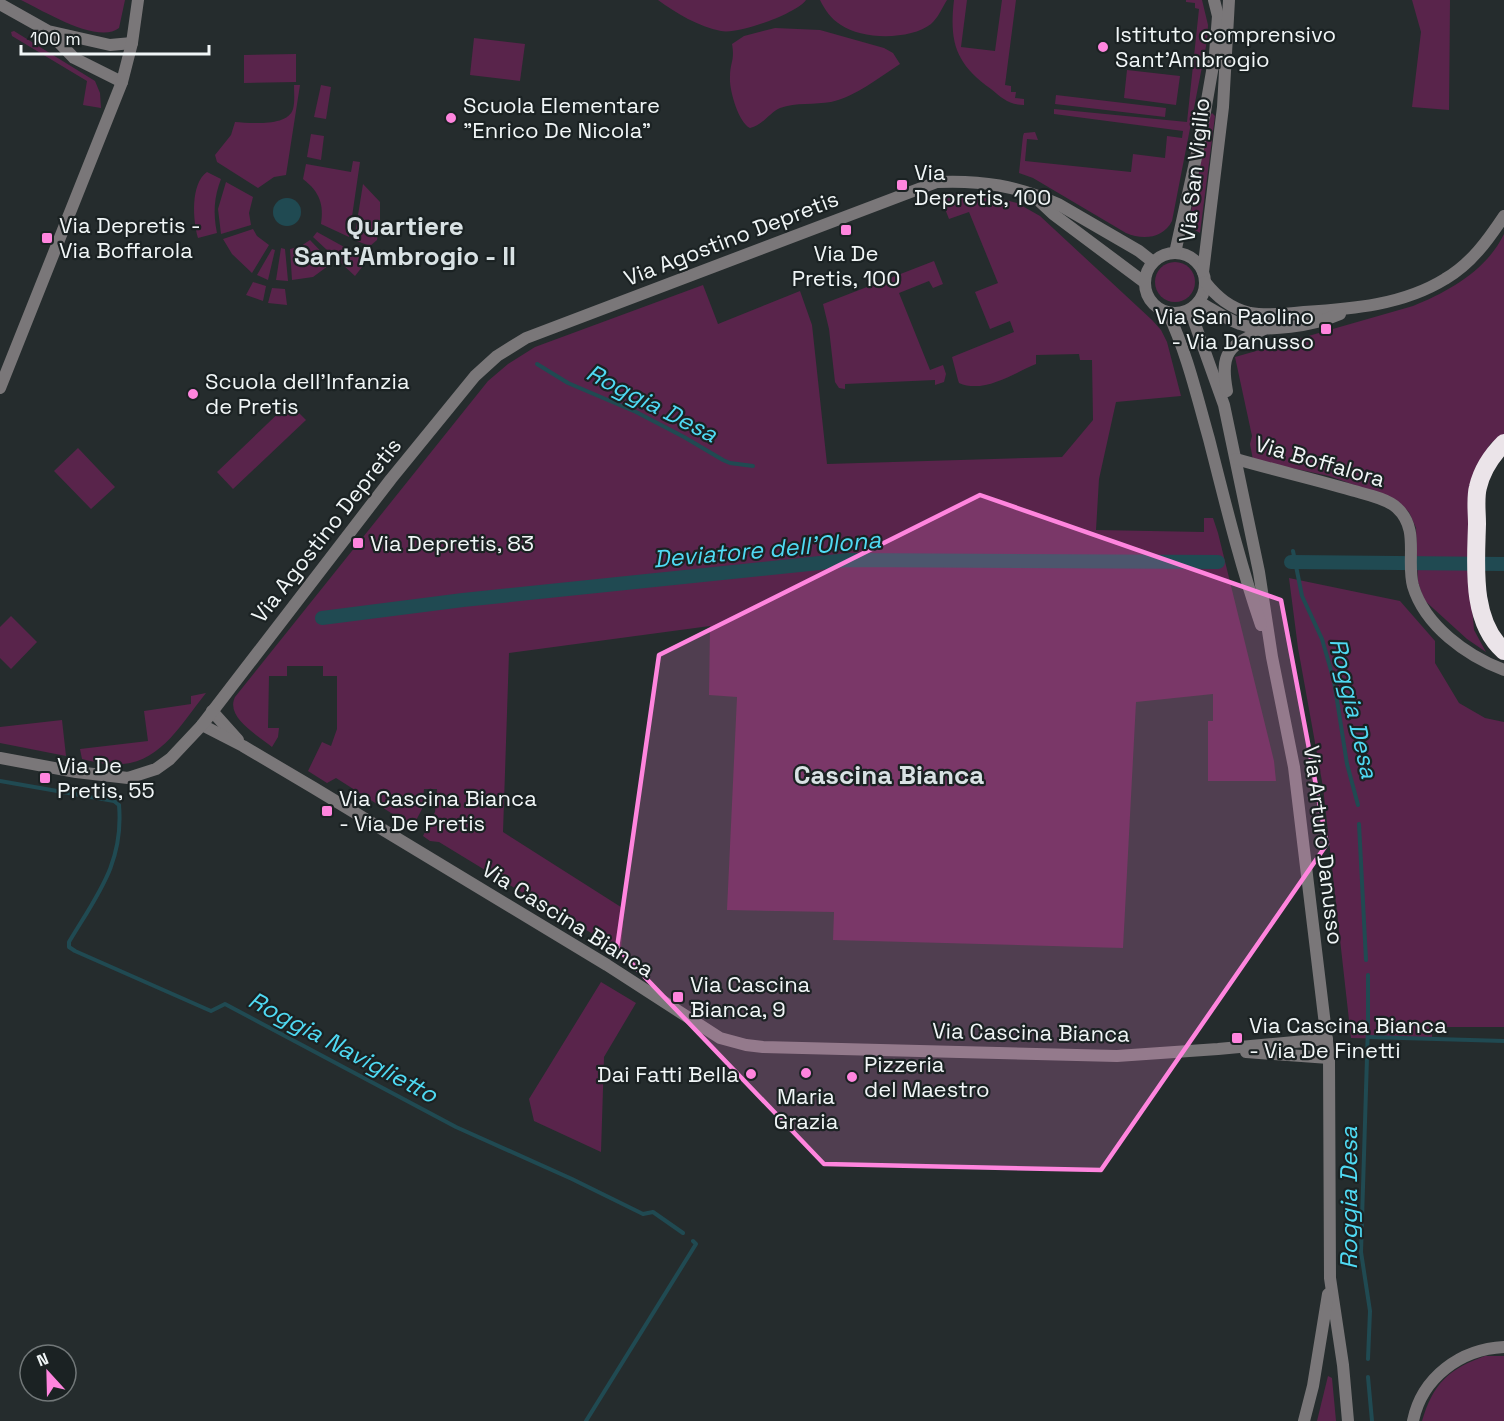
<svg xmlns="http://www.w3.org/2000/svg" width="1504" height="1421" font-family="'Space Grotesk',sans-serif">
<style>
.green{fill:#59244b}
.water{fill:#204a52}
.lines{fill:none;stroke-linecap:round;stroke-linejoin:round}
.stream{stroke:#204a52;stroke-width:4}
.canal{stroke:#204a52;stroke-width:14}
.street{stroke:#7a7779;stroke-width:12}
.highway{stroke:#ebe4e9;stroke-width:18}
.marked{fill:#ff85de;fill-opacity:0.2;stroke:#ff85de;stroke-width:4.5;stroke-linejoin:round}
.poi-dot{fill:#ff85de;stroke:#1b2223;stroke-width:2}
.labels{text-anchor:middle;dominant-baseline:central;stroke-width:4.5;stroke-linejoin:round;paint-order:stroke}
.poi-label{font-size:22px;fill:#f1f6f7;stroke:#1b2223;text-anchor:start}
.street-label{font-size:22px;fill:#f1f6f7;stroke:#1b2223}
.water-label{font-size:24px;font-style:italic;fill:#4fdaf3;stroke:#1b2223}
.quarter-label{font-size:26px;font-weight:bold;fill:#d9e2e4;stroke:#1b2223}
</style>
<rect width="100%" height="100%" fill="#252c2d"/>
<g class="green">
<path d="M21,0H125L119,28C98,45 42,10 21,0Z"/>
<path d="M658,0H806C796,14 737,35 721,31C699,27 676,13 658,0Z"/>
<path d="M820,0H947C942,8 938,18 931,24C911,40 862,40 841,25C831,19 825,10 820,0Z"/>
<path d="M954,0H967L961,47L995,51L1002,0H1016L1005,85L1011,86V92H1016L1015,98L1024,99V105C1009,105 1002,98 991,89C956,64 949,43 954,0Z"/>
<path d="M1186,0H1202L1208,25L1207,41L1172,221C1163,239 1142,240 1126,233L1033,178L1019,173L1023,136L1024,133L1035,132L1038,140L1027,139L1025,161L1131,172L1133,154L1165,158L1167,136L1182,138L1183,131L1054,114V109L1187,122L1199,9L1195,8V3L1186,2Z"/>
<polygon points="1412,0 1450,0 1449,110 1412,107 1421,32"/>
<path d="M775,28L820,30L884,48L893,53L900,64C878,78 857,96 831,102C815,105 796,102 780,108C769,113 762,126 750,128C738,122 729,89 730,77C730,62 735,61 732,44L744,36Z"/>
<polygon points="14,31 95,81 100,93 101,108 83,105 87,81 12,36 11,32"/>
<polygon points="474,38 525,44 520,81 470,75"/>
<polygon points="296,54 296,82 244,83 244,55"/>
<polygon points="1127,70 1180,76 1176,105 1124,98"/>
<path d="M294,85H300L286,175L274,177L258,188L217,162L215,155L231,135L235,122C250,123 288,127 293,109C295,102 294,92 294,85Z"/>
<polygon points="321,85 331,87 326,119 314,117"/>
<polygon points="1056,95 1166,108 1165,117 1055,104"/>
<polygon points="1212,113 1215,116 1200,233 1188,226 1210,116"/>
<polygon points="311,134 324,136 321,160 307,157"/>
<path d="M353,161L360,162L349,237L321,224C324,205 320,192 303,179L306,164L351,172Z"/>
<path d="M207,172L221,179C214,197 213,213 217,233L198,238C193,221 190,184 207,172Z"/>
<polygon points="226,182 253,197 249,213 251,225 221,234 218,209"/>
<polygon points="363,184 380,202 380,221 377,240 370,246 354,240"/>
<path d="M978,193L1017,203L1040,216L1152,320L1161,330L1167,342L1181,396L1116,402L1099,479L1096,530L1204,532V518H1213L1218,533L1274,761L1276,781H1208V721H1213V694L1136,702L1123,948L833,940L834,912L727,910L737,697L709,695L710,626L509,653L503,832L624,909L621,950L546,907L439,842L430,841L423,836L435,812L437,789H424L422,809L411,830L404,825L399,818L336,778L327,783L308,771L322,742L331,746L337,729V676H323V666H287V676H269L268,728H279L278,737L272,747C258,735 225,718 235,697L488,381L508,364L535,347L703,285L718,324L800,291L812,325L827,464L1062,457L1093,420L1092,360H1080L1079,354L1036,355V364C1014,373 984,394 959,383L958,380L952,357L1014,332L1010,321L990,329L975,292L998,283L969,212L949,219L940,196L949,194Z"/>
<polygon points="253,229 257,236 269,245 252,273 232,254 223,239"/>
<polygon points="317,232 366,259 366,262 355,276 313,237"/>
<path d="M1504,234V437L1491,443L1475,469L1469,570L1474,630L1486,652L1467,639L1424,600L1418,582L1416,528L1409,512L1394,499L1329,476L1253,460L1250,444L1252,436L1235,357L1413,306C1448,292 1487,270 1504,234Z"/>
<polygon points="310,240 332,263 313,277 292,280 290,249 301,246"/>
<polygon points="281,248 285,249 288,281 276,280"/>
<polygon points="272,249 275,250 268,280 257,275"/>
<polygon points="934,261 943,284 933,288 929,281 899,293 930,370 943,365 946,374 944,382 935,385 935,380 845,384 845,389 839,388 835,382 829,329 823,304"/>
<circle cx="1175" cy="282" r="20"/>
<polygon points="253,282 266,286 263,301 246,295"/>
<polygon points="272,288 285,289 287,305 268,303"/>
<polygon points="289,403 306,420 233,489 217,472"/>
<polygon points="78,448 115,487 91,509 54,471"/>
<polygon points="1289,578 1400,601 1435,641 1435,663 1459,703 1485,718 1504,722 1504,1027 1432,1027 1432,1040 1351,1038 1323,787 1298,648"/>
<polygon points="11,616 37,642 11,669 0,658 0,627"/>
<path d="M206,693C183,721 162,761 123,764C109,766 95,762 82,759L80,749L148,741L144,711L191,704V696Z"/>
<polygon points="62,720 66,756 0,743 0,727"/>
<polygon points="601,982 636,1003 604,1057 601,1152 534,1121 529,1099"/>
<path d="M1485,1356H1504V1421H1422C1433,1383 1449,1369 1485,1356Z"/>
<polygon points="1328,1376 1332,1378 1336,1421 1317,1421"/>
</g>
<circle class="water" cx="287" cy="212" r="14"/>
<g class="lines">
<g class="stream">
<polyline points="537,364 568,383 636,412 684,437 723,460 730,463 753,466"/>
<polyline points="1293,551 1302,596 1322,639 1334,681 1347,764 1358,805"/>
<path d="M0,781L114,801L119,805C124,863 97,895 69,942V947L75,951L211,1011L225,1004L456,1127L572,1179L643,1214L653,1212L683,1233"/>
<polyline points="1359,824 1366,960"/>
<polyline points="1368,975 1368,1025 1361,1252 1370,1311 1368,1359"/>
<polyline points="1368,1037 1504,1041"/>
<polyline points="1368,1377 1372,1421"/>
<polyline points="586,1421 696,1244 693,1241"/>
</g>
<g class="canal">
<polyline points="1291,562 1504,564"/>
<polyline points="322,618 463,600 848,560 1218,562"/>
</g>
<g class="street">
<polyline points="0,4 48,31 110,45 132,43"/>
<polyline points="49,32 74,58 122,82"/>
<polyline points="1036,198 1053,214 1144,282"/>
<circle cx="1175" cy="283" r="30"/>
<polyline points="1175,253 1201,135 1215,54 1218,16 1214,0"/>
<polyline points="1203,272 1223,107 1229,0"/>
<path d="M1205,282C1217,297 1230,308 1250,313C1267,316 1286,314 1304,312C1352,309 1403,305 1445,279C1471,264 1488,240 1504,216"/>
<path d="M1199,302C1212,309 1226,319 1240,324C1266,334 1315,325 1340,314"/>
<polyline points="1190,310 1224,405 1259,572 1272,657 1294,767 1329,1058 1330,1278 1343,1365 1348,1421"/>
<path d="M1168,313C1187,353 1197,397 1209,439C1225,502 1240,564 1261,625"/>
<polyline points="0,388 122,82 132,43 138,0"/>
<path d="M1227,391C1219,349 1231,346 1266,328"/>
<path d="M1236,459C1274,470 1313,479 1351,490C1364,494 1387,498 1397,508C1420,529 1406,560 1413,586C1425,626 1467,656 1504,670"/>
<polyline points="212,711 238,740"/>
<polyline points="202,725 243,746 314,788 607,965 720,1038 746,1045 763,1047 1117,1056 1218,1049 1327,1039"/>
<path d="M0,758L76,772L128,778L156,769L170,759L202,725L391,479L475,376L497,356L526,338L937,182C983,180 1016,186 1058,204L1139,251L1153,262"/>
<polyline points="1246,1052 1329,1058"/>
<polyline points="1304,1421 1313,1386 1328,1294"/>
<path d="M1413,1421C1422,1377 1461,1349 1504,1347"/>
</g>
<path class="highway" d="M1504,443C1492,455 1482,470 1478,487C1475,498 1477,512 1477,524C1476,564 1470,621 1504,651"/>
</g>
<path class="marked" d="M980,495L1281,600L1327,844L1101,1170L824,1164L617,948L659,655Z"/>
<g class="poi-dot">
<circle cx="1103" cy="47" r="6"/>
<circle cx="451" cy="118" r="6"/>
<rect x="896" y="179" width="12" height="12" rx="3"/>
<rect x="840" y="224" width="12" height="12" rx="3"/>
<rect x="41" y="232" width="12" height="12" rx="3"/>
<rect x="1320" y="323" width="12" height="12" rx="3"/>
<circle cx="193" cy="394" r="6"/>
<rect x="352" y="537" width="12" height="12" rx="3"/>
<rect x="39" y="772" width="12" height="12" rx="3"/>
<rect x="321" y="805" width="12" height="12" rx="3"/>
<rect x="672" y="991" width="12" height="12" rx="3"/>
<rect x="1231" y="1032" width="12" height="12" rx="3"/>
<circle cx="806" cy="1073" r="6"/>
<circle cx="751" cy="1074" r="6"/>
<circle cx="852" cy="1077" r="6"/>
</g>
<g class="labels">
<g class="poi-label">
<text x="1115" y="34">Istituto comprensivo<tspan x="1115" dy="25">Sant'Ambrogio</tspan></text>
<text x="463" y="105">Scuola Elementare<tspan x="463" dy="25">"Enrico De Nicola"</tspan></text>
<text x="914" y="172">Via<tspan x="914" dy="25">Depretis, 100</tspan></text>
<text x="59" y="225">Via Depretis -<tspan x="59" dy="25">Via Boffarola</tspan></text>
<text x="846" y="253" text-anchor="middle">Via De<tspan x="846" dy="25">Pretis, 100</tspan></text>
<text x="1314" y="316" text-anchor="end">Via San Paolino<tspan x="1314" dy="25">- Via Danusso</tspan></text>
<text x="205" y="381">Scuola dell’Infanzia<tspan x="205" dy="25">de Pretis</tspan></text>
<text x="370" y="543">Via Depretis, 83</text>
<text x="57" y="765">Via De<tspan x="57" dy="25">Pretis, 55</tspan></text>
<text x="339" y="798">Via Cascina Bianca<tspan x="339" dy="25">- Via De Pretis</tspan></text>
<text x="690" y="984">Via Cascina<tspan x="690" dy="25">Bianca, 9</tspan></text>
<text x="1249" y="1025">Via Cascina Bianca<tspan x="1249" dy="25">- Via De Finetti</tspan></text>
<text x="864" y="1064">Pizzeria<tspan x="864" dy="25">del Maestro</tspan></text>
<text x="739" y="1074" text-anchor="end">Dai Fatti Bella</text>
<text x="806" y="1096" text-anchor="middle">Maria<tspan x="806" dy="25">Grazia</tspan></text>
</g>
<g class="street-label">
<text transform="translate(1194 170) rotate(-84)">Via San Vigilio</text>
<text transform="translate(731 238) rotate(-21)">Via Agostino Depretis</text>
<text transform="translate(1320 461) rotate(16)">Via Boffalora</text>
<text transform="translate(326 530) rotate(-52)">Via Agostino Depretis</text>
<text transform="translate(1324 845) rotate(83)">Via Arturo Danusso</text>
<text transform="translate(568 919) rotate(32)">Via Cascina Bianca</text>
<text transform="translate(1031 1032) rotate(1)">Via Cascina Bianca</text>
</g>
<g class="water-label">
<text transform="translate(652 403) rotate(27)">Roggia Desa</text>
<text transform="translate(767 549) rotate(-5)">Deviatore dell'Olona</text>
<text transform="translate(1354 708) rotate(77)">Roggia Desa</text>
<text transform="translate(343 1047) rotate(28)">Roggia Naviglietto</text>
<text transform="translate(1348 1198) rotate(-90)">Roggia Desa</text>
</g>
<g class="quarter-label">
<text x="405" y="226">Quartiere<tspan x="405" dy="30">Sant'Ambrogio - II</tspan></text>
<text x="889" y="775">Cascina Bianca</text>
</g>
</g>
<g transform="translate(48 1373) rotate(338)"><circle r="28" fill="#1b2223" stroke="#717778" stroke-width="1.5"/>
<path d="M0-4.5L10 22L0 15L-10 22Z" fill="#ff85de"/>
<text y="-9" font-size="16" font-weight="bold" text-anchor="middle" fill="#f1f6f7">N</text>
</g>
<path d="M21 45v9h188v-9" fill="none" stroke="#f1f6f7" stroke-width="3"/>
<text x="30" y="45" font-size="18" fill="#f1f6f7" stroke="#1b2223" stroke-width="4.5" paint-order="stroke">100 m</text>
</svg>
